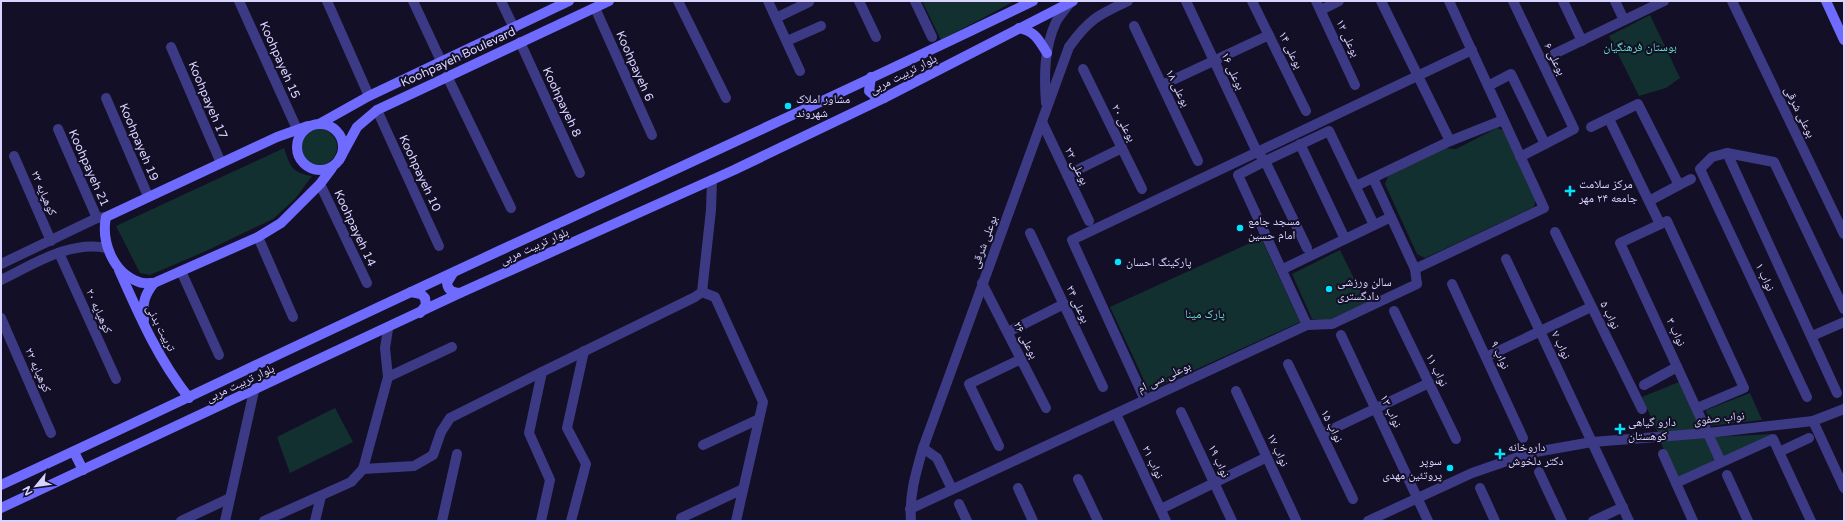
<svg xmlns="http://www.w3.org/2000/svg" width="1845" height="522" font-family="'Varela Round','Noto Naskh Arabic',sans-serif">
<style>
.green{fill:#12302f}
.lines{fill:none;stroke-linecap:round;stroke-linejoin:round}
.minor{stroke:#3d3a85;stroke-width:10}
.tertiary{stroke:#3d3a85;stroke-width:10}
.secondary{stroke:#6f6bff;stroke-width:10}
.poi-dot{fill:#00e5ff;stroke:#130f26;stroke-width:1.5}
.labels{text-anchor:middle;dominant-baseline:central;stroke-width:4;stroke-linejoin:round;paint-order:stroke}
.street-label{font-size:12px;fill:#d9d4ff;stroke:#130f26}
.park-label{font-size:12px;fill:#5fe0c0;stroke:#130f26}
.poi-label{font-size:12px;fill:#d9d4ff;stroke:#130f26;text-anchor:start}
</style>
<rect width="100%" height="100%" fill="#130f26"/>
<g class="green">
<polygon points="922,1 1015,1 941,40"/>
<polygon points="1650,15 1680,78 1666,88 1639,96 1609,36"/>
<polygon points="1497,128 1503,130 1536,199 1534,207 1425,258 1417,254 1385,184 1389,174 1442,148 1456,149"/>
<circle cx="319" cy="147" r="18"/>
<path d="M284,148C290,166 292,173 312,176L295,199L273,219L206,251L150,275L140,273L116,226Z"/>
<polygon points="1261,238 1300,322 1149,391 1110,307"/>
<polygon points="1340,250 1366,303 1328,320 1312,319 1292,274"/>
<polygon points="1679,382 1702,429 1658,433 1642,397"/>
<polygon points="1750,393 1762,420 1709,426 1706,410"/>
<polygon points="335,408 353,442 290,473 277,437"/>
<polygon points="1774,434 1723,458 1713,437"/>
<polygon points="1705,438 1716,461 1678,480 1660,441"/>
</g>
<g class="lines">
<g class="minor">
<polyline points="239,1 297,129"/>
<polyline points="327,1 369,96"/>
<polyline points="413,1 441,61"/>
<polyline points="501,1 514,28"/>
<polyline points="678,1 726,98"/>
<polyline points="768,1 800,71"/>
<polyline points="859,1 876,37"/>
<polyline points="915,1 932,37"/>
<polyline points="1186,1 1257,152 1265,161 1329,131 1374,225"/>
<polyline points="1252,1 1306,111"/>
<polyline points="1316,1 1355,85"/>
<polyline points="1381,1 1450,141"/>
<polyline points="1449,1 1488,86"/>
<polyline points="1513,1 1574,129 1520,157"/>
<polyline points="1563,1 1582,41"/>
<polyline points="1615,1 1624,20"/>
<polyline points="595,8 652,135"/>
<polyline points="1321,10 1339,1"/>
<polyline points="776,18 809,2"/>
<polyline points="1134,26 1198,161"/>
<polyline points="787,41 821,26"/>
<polyline points="520,42 580,173"/>
<polyline points="171,47 221,163"/>
<polyline points="1083,69 1142,189"/>
<polyline points="447,76 511,208"/>
<polyline points="1162,85 1269,35"/>
<polyline points="106,98 148,196"/>
<polyline points="377,110 439,246"/>
<polyline points="1609,119 1660,224"/>
<polyline points="1042,122 1089,221"/>
<polyline points="1591,127 1638,104 1679,185 1649,201"/>
<polyline points="58,129 97,218"/>
<polyline points="1300,144 1345,239"/>
<polyline points="1727,153 1837,393"/>
<polyline points="14,156 51,241"/>
<polyline points="1067,175 1122,148"/>
<polyline points="320,184 367,283"/>
<polyline points="1679,185 1691,179"/>
<polyline points="1356,186 1450,141 1503,120"/>
<polyline points="1555,232 1642,409"/>
<polyline points="1030,233 1103,387"/>
<polyline points="258,237 293,317"/>
<polyline points="1307,248 1265,161 1238,175 1307,325"/>
<polyline points="59,253 116,379"/>
<polyline points="1506,259 1629,521"/>
<polyline points="1,264 97,218 106,217"/>
<polyline points="1283,269 1391,217"/>
<polyline points="1415,269 1544,208 1488,86 1511,74 1545,144"/>
<polyline points="181,271 219,355"/>
<path d="M1,280C34,264 70,240 107,248"/>
<polyline points="982,283 1046,408"/>
<polyline points="1452,284 1523,438"/>
<polyline points="702,292 715,297 763,402 736,521"/>
<polyline points="1394,311 1456,439"/>
<polyline points="1,318 51,433"/>
<polyline points="1008,332 1064,304"/>
<polyline points="1341,335 1428,521"/>
<polyline points="1812,336 1844,322"/>
<polyline points="1486,357 1591,307"/>
<polyline points="1288,364 1353,499"/>
<polyline points="388,377 452,347"/>
<polyline points="1644,385 1677,367"/>
<polyline points="1236,391 1296,520"/>
<polyline points="1807,397 1700,169 1712,157 1727,153 1774,162 1844,309"/>
<polyline points="1145,400 1072,240 1472,50"/>
<polyline points="1697,408 1744,388 1667,221 1620,243 1721,462"/>
<polyline points="1181,412 1232,521"/>
<polyline points="1116,414 1166,521"/>
<polyline points="1813,421 1844,488"/>
<polyline points="1322,434 1429,383"/>
<polyline points="703,445 759,419"/>
<polyline points="999,446 969,384 1021,359"/>
<polyline points="923,448 937,458 952,489"/>
<polyline points="1779,452 1809,438"/>
<polyline points="1663,454 1693,521"/>
<polyline points="363,469 414,466 433,455 441,432 450,418 542,372"/>
<polyline points="1539,472 1562,521"/>
<polyline points="1727,475 1748,521"/>
<polyline points="1078,479 1098,521"/>
<polyline points="1676,483 1773,439 1811,521"/>
<polyline points="1018,488 1033,521"/>
<polyline points="1480,488 1495,521"/>
<polyline points="959,504 967,521"/>
<polyline points="910,509 1307,325 1332,324 1417,284 1415,269 1373,178"/>
<polyline points="1161,509 1267,457"/>
<polyline points="681,518 743,489"/>
<polyline points="181,521 230,498"/>
<polyline points="225,521 254,391"/>
<polyline points="264,521 351,482 363,469 388,377 385,348 388,329"/>
<polyline points="315,521 321,496"/>
<polyline points="442,521 457,454"/>
<polyline points="541,521 550,480 529,433 542,372 695,297 702,292 711,210 712,180"/>
<polyline points="571,521 586,464 567,428 584,351"/>
<polyline points="1593,521 1623,507"/>
</g>
<g class="tertiary">
<polyline points="1732,1 1844,234"/>
<polyline points="1554,54 1664,1"/>
<path d="M1046,103C1044,76 1044,48 1056,22C1060,15 1066,8 1071,2"/>
<path d="M911,521C909,495 916,472 923,448L1069,47C1089,19 1098,15 1128,1"/>
<polyline points="1368,521 1472,473 1530,453 1592,442 1708,433 1813,421 1844,409"/>
</g>
<g class="secondary">
<polyline points="1826,1 1844,40"/>
<path d="M1019,28C1036,32 1038,39 1047,53"/>
<polyline points="871,77 869,91 876,97 884,98"/>
<circle cx="320" cy="147" r="23"/>
<polyline points="319,124 369,96 569,1"/>
<path d="M308,126L277,137L106,217C101,242 113,273 139,282C143,284 150,283 154,283L258,237L281,223L320,184L332,168"/>
<polyline points="339,160 357,127 377,110 609,1"/>
<path d="M119,270C139,315 158,359 189,398"/>
<path d="M453,273L447,283C448,291 453,293 460,293"/>
<polyline points="411,292 421,294 425,298 426,305 420,313"/>
<path d="M144,320C142,305 144,295 154,283"/>
<polyline points="74,452 83,470"/>
<path d="M1,485C138,422 274,356 411,292C618,195 827,101 1033,1"/>
<polyline points="1,508 460,293 734,170 884,98 1073,1"/>
</g>
</g>
<g class="poi-dot">
<circle cx="788" cy="106" r="4"/>
<path d="M1568 185h4v4h4v4h-4v4h-4v-4h-4v-4h4z"/>
<circle cx="1240" cy="228" r="4"/>
<circle cx="1118" cy="262" r="4"/>
<circle cx="1329" cy="289" r="4"/>
<path d="M1618 423h4v4h4v4h-4v4h-4v-4h-4v-4h4z"/>
<path d="M1498 448h4v4h4v4h-4v4h-4v-4h-4v-4h4z"/>
<circle cx="1450" cy="468" r="4"/>
</g>
<g class="labels">
<g class="street-label">
<text transform="translate(1348 38) rotate(65)">بوعلی ۱۲</text>
<text transform="translate(1291 50) rotate(64)">بوعلی ۱۴</text>
<text transform="translate(458 57) rotate(-25)">Koohpayeh Boulevard</text>
<text transform="translate(1555 59) rotate(64)">بوعلی ۶</text>
<text transform="translate(280 60) rotate(66)">Koohpayeh 15</text>
<text transform="translate(635 66) rotate(66)">Koohpayeh 6</text>
<text transform="translate(1233 71) rotate(65)">بوعلی ۱۶</text>
<text transform="translate(903 74) rotate(-27)">بلوار تربیت مربی</text>
<text transform="translate(1178 88) rotate(64)">بوعلی ۱۸</text>
<text transform="translate(208 100) rotate(67)">Koohpayeh 17</text>
<text transform="translate(562 102) rotate(65)">Koohpayeh 8</text>
<text transform="translate(1800 112) rotate(64)">بوعلی شرقی</text>
<text transform="translate(1124 123) rotate(64)">بوعلی ۲۰</text>
<text transform="translate(139 142) rotate(67)">Koohpayeh 19</text>
<text transform="translate(1077 166) rotate(64)">بوعلی ۲۲</text>
<text transform="translate(89 168) rotate(66)">Koohpayeh 21</text>
<text transform="translate(420 173) rotate(65)">Koohpayeh 10</text>
<text transform="translate(44 193) rotate(67)">کوهپایه ۲۳</text>
<text transform="translate(355 228) rotate(65)">Koohpayeh 14</text>
<text transform="translate(984 242) rotate(-70)">بوعلی شرقی</text>
<text transform="translate(534 246) rotate(-24)">بلوار تربیت مربی</text>
<text transform="translate(1765 277) rotate(65)">نواب ۱</text>
<text transform="translate(1078 304) rotate(65)">بوعلی ۲۴</text>
<text transform="translate(99 311) rotate(66)">کوهپایه ۲۰</text>
<text transform="translate(1610 315) rotate(64)">نواب ۵</text>
<text transform="translate(161 328) rotate(63)">تربیت بدنی</text>
<text transform="translate(1676 332) rotate(65)">نواب ۳</text>
<text transform="translate(1026 340) rotate(63)">بوعلی ۲۶</text>
<text transform="translate(1561 345) rotate(65)">نواب ۷</text>
<text transform="translate(1500 355) rotate(65)">نواب ۹</text>
<text transform="translate(38 370) rotate(66)">کوهپایه ۲۲</text>
<text transform="translate(1437 370) rotate(64)">نواب ۱۱</text>
<text transform="translate(1164 377) rotate(-25)">بوعلی سی ام</text>
<text transform="translate(240 383) rotate(-25)">بلوار تربیت مربی</text>
<text transform="translate(1391 411) rotate(65)">نواب ۱۳</text>
<text transform="translate(1719 418) rotate(-6)">نواب صفوی</text>
<text transform="translate(1332 426) rotate(64)">نواب ۱۵</text>
<text transform="translate(1278 450) rotate(65)">نواب ۱۷</text>
<text transform="translate(1219 461) rotate(65)">نواب ۱۹</text>
<text transform="translate(1153 462) rotate(65)">نواب ۲۱</text>
</g>
<g class="park-label">
<text x="1640" y="47">بوستان فرهنگیان</text>
<text x="1205" y="314">پارک مینا</text>
</g>
<g class="poi-label">
<text x="796" y="99">مشاور املاک<tspan x="796" dy="14">شهروند</tspan></text>
<text x="1579" y="184">مرکز سلامت<tspan x="1579" dy="14">جامعه ۲۴ مهر</tspan></text>
<text x="1248" y="221">مسجد جامع<tspan x="1248" dy="14">امام حسین</tspan></text>
<text x="1126" y="262">پارکینگ احسان</text>
<text x="1337" y="282">سالن ورزشی<tspan x="1337" dy="14">دادگستری</tspan></text>
<text x="1628" y="422">دارو گیاهی<tspan x="1628" dy="14">کوهستان</tspan></text>
<text x="1508" y="447">داروخانه<tspan x="1508" dy="14">دکتر دلخوش</tspan></text>
<text x="1442" y="461" text-anchor="end">سوپر<tspan x="1442" dy="14">پروتئین مهدی</tspan></text>
</g>
</g>
<rect width="1845" height="522" fill="none" stroke="#d9d4ff" stroke-width="4"/>
<g transform="translate(36 486) rotate(241)" stroke="#130f26" stroke-width="3" paint-order="stroke">
<path d="M0-3L7 15L0 10L-7 15Z" fill="#d9d4ff"/>
<text y="-6" font-size="11" font-weight="bold" text-anchor="middle" fill="#d9d4ff">N</text>
</g>
</svg>
